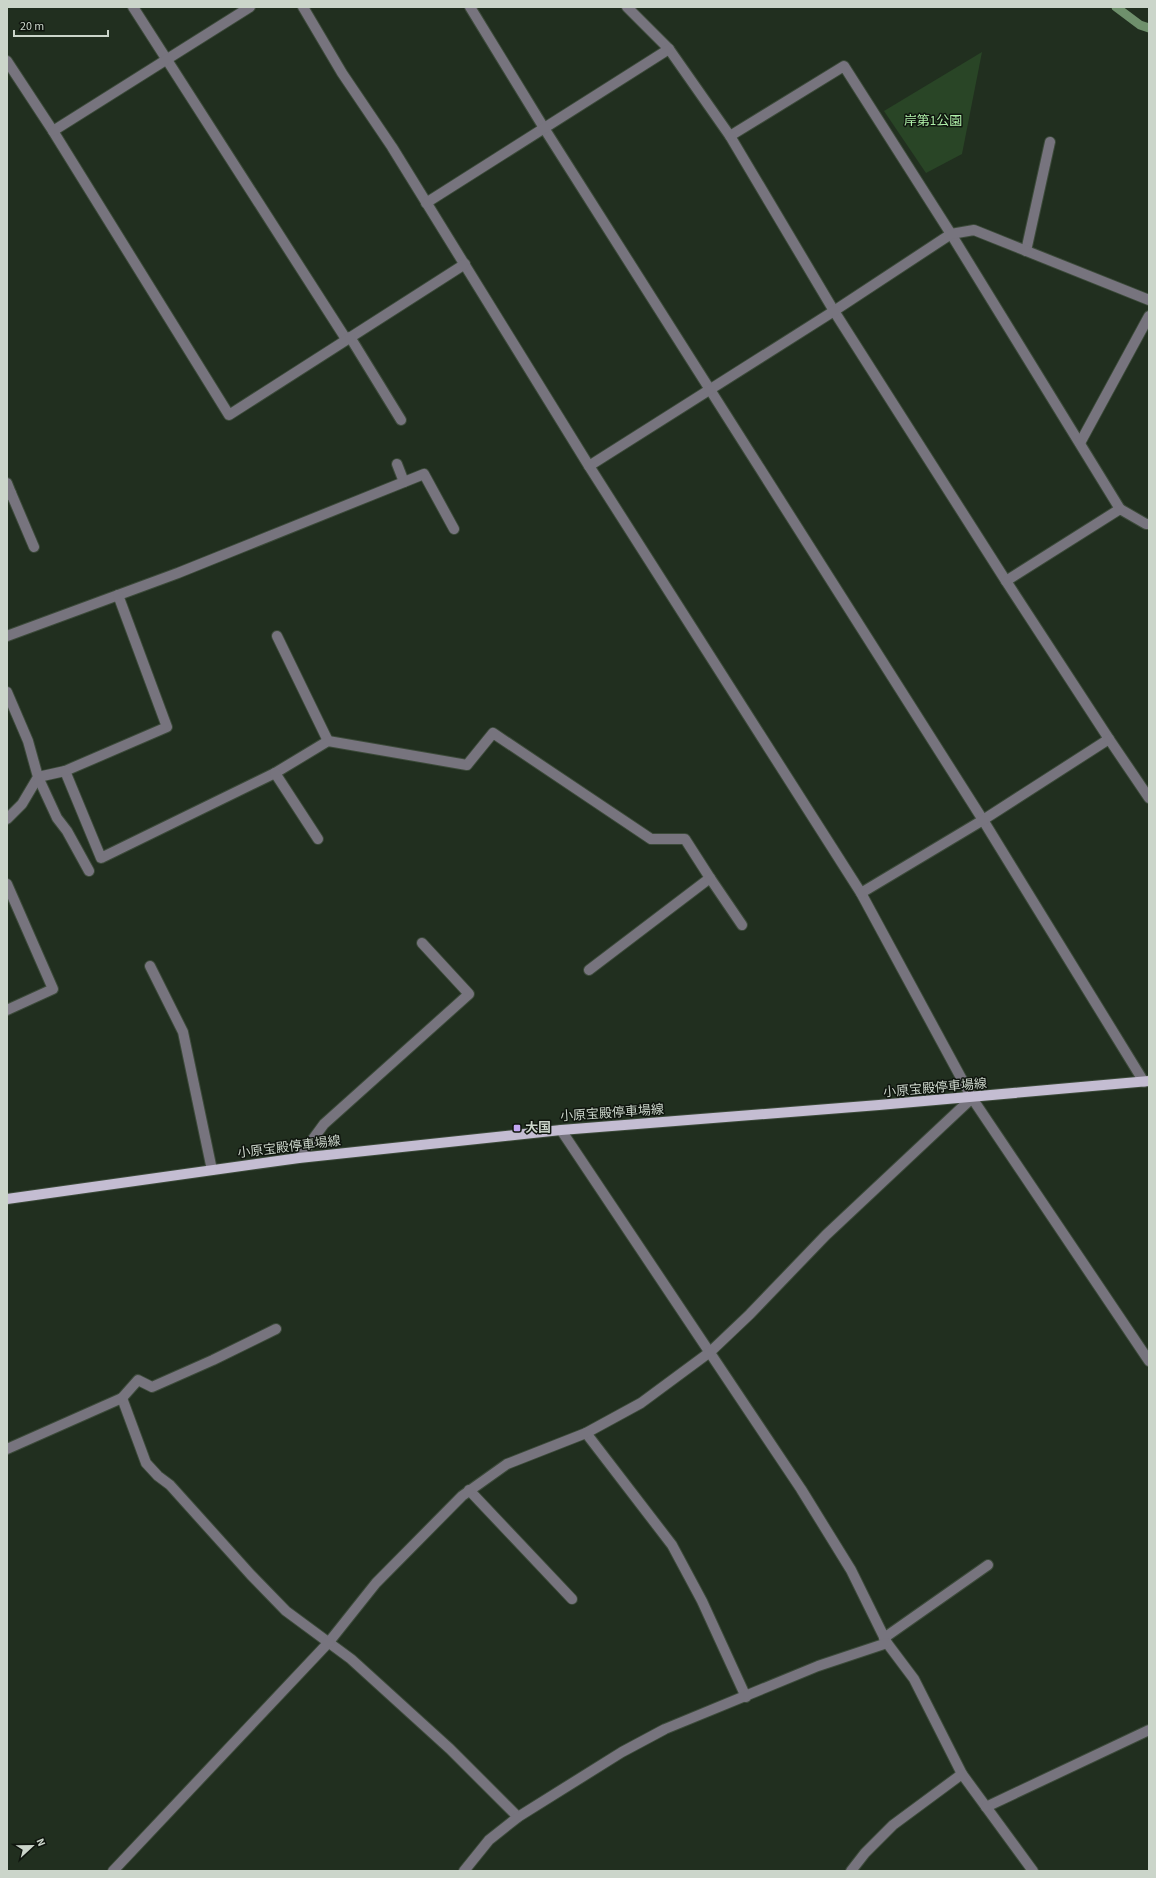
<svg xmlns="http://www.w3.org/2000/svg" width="1156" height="1878" font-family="'Source Sans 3','Noto Sans JP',sans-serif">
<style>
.green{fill:#294526}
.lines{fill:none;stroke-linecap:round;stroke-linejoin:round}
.stream{stroke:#6f906c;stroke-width:9}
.minor-casing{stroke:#3c4a3a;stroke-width:12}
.major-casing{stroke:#3c4a3a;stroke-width:12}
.minor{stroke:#77747e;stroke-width:10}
.major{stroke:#c4bdd2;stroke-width:10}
.poi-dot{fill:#c2a7f2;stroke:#0f150e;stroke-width:1.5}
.labels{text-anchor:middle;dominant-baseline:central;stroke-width:3;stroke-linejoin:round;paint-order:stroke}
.park-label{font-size:13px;fill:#aff0a9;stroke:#0f150e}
.street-label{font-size:13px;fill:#cbd5ca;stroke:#0f150e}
.poi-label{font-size:13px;font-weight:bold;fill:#cbd5ca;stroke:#0f150e;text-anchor:start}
</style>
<rect width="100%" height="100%" fill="#212f1f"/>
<polygon class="green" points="982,52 962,154 926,173 884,111"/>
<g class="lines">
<polyline class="stream" points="1116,7 1140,25 1149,28"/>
<defs>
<g id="minor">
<polyline points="133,7 346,339"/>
<polyline points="303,7 342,73 392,147 589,466 861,893 972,1098 1149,1361"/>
<polyline points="470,7 544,128 983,820 1144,1082"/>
<polyline points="627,7 669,49 730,136 834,311 1006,581 1109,739 983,820 861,893"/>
<polyline points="7,61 53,131 229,415 465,264"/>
<polyline points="53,131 250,7"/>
<polyline points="730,136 844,66 951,234 1120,509"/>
<polyline points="426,203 669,49"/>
<polyline points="1026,251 1050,142"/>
<polyline points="350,337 401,420"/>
<polyline points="1080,443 1149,316"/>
<polyline points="397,464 404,482"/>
<polyline points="589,466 834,311 951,234 974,230 1149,300"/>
<polyline points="7,483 11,493 7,495"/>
<polyline points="11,493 34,547"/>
<polyline points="1006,581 1120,509 1146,524 1149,524"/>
<polyline points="7,636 178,573 424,474 454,529"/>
<polyline points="277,636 328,741"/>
<polyline points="7,692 28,741 38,777 22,804 7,819"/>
<polyline points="1109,739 1149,798"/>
<polyline points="65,771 101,858 275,773 328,741 467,765 493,733 651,839 685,839 710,878 589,970"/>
<polyline points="275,773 318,839"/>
<polyline points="89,871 67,831 57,818 38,777 65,771 167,727 118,595"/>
<polyline points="710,878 742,925"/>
<polyline points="7,884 53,989 7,1010"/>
<polyline points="150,966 183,1032 212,1170"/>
<polyline points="561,1130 801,1489 851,1570 887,1643 914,1679 962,1774 1033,1871"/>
<polyline points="299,1158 324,1124 469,994 422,943"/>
<polyline points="122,1398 146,1463 158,1476 170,1485 251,1575 286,1611 351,1659 450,1749 518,1817"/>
<polyline points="586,1433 672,1545 702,1601 746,1697"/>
<polyline points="7,1449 122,1398 138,1380 152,1387 213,1360 276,1329"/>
<polyline points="469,1490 572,1599"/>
<polyline points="884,1638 988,1565"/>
<polyline points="986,1807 1149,1730"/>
<polyline points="113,1871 329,1642 376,1583 462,1496 507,1464 586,1433 641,1403 710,1352 750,1314 826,1235 972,1098"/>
<polyline points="464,1871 489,1840 518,1817 622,1752 665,1729 818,1666 887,1643"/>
<polyline points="851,1871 865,1853 893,1825 962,1774"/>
</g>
<polyline id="major" points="7,1199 299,1158 561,1130 879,1105 1149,1081"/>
</defs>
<use href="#minor" class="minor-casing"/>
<use href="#major" class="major-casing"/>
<use href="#minor" class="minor"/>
<use href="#major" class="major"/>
</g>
<rect class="poi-dot" x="513" y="1124" width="8" height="8" rx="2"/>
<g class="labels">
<g class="park-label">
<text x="933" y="121">岸第1公園</text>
</g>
<g class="street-label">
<text transform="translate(935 1088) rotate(-5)">小原宝殿停車場線</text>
<text transform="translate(612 1113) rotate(-4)">小原宝殿停車場線</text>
<text transform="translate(289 1147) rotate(-7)">小原宝殿停車場線</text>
</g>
<g class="poi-label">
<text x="525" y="1128">大国</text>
</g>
</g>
<rect width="1156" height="1878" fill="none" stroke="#cbd5ca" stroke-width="16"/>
<g transform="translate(32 1846) rotate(68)" stroke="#0f150e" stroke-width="3" paint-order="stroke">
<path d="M0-3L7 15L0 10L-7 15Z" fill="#cbd5ca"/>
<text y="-6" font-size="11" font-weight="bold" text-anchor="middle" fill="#cbd5ca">N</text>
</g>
<path d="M14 30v6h94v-6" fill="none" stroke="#cbd5ca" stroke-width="2"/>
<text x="20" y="30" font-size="12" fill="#cbd5ca" stroke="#0f150e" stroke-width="3" paint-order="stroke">20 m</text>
</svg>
